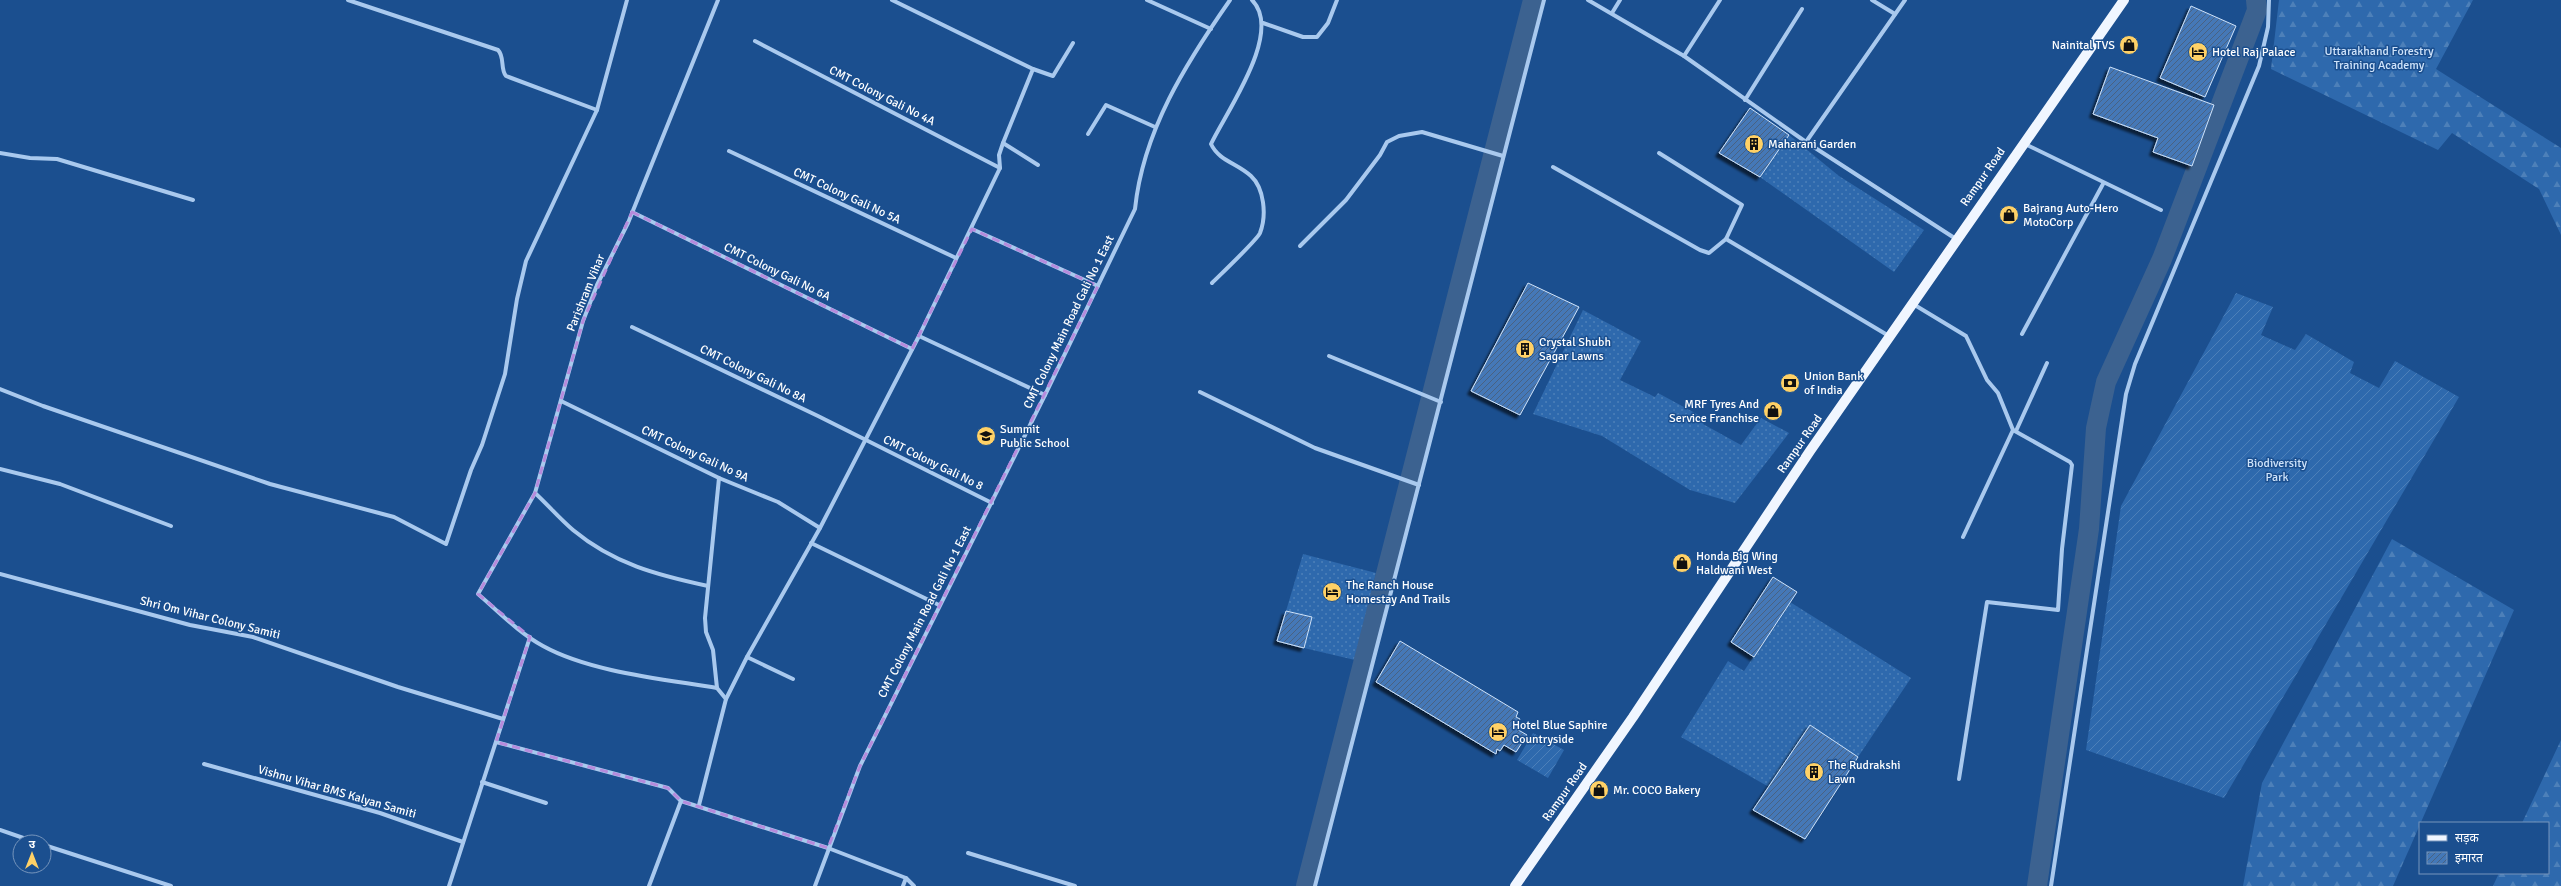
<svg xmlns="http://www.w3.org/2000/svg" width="2561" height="886" font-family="Signika,'Noto Sans Devanagari',sans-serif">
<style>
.grass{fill:url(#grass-dots)}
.forest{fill:url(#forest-firs)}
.garden{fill:url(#garden-furrows)}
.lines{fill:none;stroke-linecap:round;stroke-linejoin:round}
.canal{stroke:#3c6290;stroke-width:20}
.building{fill:url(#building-hatch);stroke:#cfe3fa;filter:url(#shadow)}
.minor{stroke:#a9c9ee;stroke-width:4}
.primary{stroke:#f0f6ff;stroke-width:10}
.marked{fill:none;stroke:#b68bdc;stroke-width:3;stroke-dasharray:8 5;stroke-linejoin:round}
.labels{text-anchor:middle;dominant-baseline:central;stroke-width:3;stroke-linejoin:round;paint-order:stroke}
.poi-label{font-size:12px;fill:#fff;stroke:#1b4f8f;text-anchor:start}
.park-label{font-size:12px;fill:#cfe3fa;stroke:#1b4f8f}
.street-label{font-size:12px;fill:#fff;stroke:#1b4f8f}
</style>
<defs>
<pattern id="grass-dots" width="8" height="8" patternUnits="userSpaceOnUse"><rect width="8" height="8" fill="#2e69ad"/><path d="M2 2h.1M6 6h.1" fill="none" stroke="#4d80b9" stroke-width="1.8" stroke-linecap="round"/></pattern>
<pattern id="forest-firs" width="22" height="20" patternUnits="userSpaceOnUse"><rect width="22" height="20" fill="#2e69ad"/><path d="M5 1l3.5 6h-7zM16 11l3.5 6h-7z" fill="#4d80b9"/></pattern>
<pattern id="garden-furrows" width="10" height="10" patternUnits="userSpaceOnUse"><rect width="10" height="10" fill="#2e69ad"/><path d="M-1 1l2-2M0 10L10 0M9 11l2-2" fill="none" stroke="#4d80b9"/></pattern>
<pattern id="building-hatch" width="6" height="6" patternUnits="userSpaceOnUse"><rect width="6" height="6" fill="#4478b7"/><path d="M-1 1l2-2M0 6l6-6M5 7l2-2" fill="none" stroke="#486282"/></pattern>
<filter id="shadow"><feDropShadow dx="-3.5" dy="3.5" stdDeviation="1" flood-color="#0009"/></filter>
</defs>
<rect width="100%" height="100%" fill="#1b4f8f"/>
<g class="grass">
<polygon points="1789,135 1839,176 1924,230 1894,272 1760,177"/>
<polygon points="1583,310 1641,341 1620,380 1655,397 1658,393 1706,419 1703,424 1741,445 1761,418 1789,433 1735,503 1690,490 1602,436 1533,414"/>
<polygon points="1303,554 1376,573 1355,660 1304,648 1312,617 1286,611"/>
<polygon points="1790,602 1911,678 1858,757 1810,725 1769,787 1681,737 1728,661 1744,671"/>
</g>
<g class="forest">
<polygon points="2279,0 2473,0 2436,69 2561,148 2561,235 2539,189 2452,133 2438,150 2271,69"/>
<polygon points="2392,539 2514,610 2393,886 2243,886 2262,783"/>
<polygon points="2561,740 2561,886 2493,886 2499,873 2548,873 2548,823 2522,823"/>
</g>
<g class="garden">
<polygon points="2236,293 2273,307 2261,335 2295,350 2306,334 2354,362 2350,373 2379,388 2395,361 2459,397 2224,798 2086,750 2121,506"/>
<polygon points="1533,733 1564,750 1548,778 1517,760"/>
</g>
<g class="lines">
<g class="canal">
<polyline points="1306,886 1533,0"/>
<polyline points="2037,886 2089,529 2096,428 2106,382 2162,259 2257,10 2256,0"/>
</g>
</g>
<g class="building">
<polygon points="2191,6 2236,26 2205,97 2160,78"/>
<polygon points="2110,67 2214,105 2192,166 2153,152 2158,138 2093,114"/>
<polygon points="1750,108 1789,135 1760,177 1719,153"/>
<polygon points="1528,283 1579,307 1520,415 1471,391"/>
<polygon points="1773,577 1797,592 1754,657 1731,642"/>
<polygon points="1286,611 1312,617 1304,648 1277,641"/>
<polygon points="1400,641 1518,712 1516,717 1520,719 1515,728 1527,735 1516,752 1504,745 1500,751 1497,749 1496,754 1376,682"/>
<polygon points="1810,725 1858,757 1805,839 1753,810"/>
</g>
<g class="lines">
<g class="minor">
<path d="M348,0L498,50C505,57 500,69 506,76L597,110"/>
<polyline points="892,0 1033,69 1053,76 1073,43"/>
<polyline points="1147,0 1211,29"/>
<polyline points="1588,0 1684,56 1806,142 1956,239"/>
<polyline points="1872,0 1895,14"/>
<polyline points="1612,13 1620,0"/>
<polyline points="1263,23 1303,37 1317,37 1328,23 1337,0"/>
<polyline points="755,41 1000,168"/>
<polyline points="1684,56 1720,0"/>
<polyline points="1745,100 1802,9"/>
<polyline points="1088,134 1106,105 1155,127"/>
<polyline points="1806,142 1905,0"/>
<polyline points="1003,143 1038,165"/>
<polyline points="2025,144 2161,210"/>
<polyline points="729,151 956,258"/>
<polyline points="0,153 30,158 57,159 193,200"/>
<polyline points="1659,153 1742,205 1726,239"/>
<polyline points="1553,167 1700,250 1709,253 1726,239 1889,336"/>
<polyline points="632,212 912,349"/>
<polyline points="972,229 1098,286"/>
<polyline points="1300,246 1346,200 1380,155 1387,142 1399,136 1422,132 1503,156"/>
<path d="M1212,283C1220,275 1257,240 1260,233C1267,215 1264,188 1251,176C1237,163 1219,161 1211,144C1226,112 1284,32 1252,0"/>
<polyline points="1913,304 1966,336 1987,380 1998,393 2013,430 2070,462 2072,465 2062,549 2058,610 1987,602 1959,779"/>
<polyline points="632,327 818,416 992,503"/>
<polyline points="2022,334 2103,184"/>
<polyline points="919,336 1045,395"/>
<polyline points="1329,356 1441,402"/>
<polyline points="0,389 43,406 270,484 394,517 446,544 471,470 482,445 505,374 517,299 526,261 597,110 627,0"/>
<polyline points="1200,392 1315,448 1419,485"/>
<polyline points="561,401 719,478 778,502 820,528"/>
<polyline points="2016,431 2047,363"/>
<polyline points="0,469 60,484 171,526"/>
<polyline points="719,478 705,618 706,632 713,650 717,688 726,699"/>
<path d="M535,493C548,505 560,519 573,530C614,564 657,575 708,586"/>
<polyline points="1963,537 2013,430"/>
<polyline points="811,543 939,605"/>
<polyline points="0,574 190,625 253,637 398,687 503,719"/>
<polyline points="747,657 793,679"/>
<path d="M717,688C663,679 590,672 543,646C519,633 499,612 478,594L535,493L583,321L597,285L628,223L718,0"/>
<polyline points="496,742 668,788 681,801"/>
<polyline points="204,764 380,813 463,842"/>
<polyline points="482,782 546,803"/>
<polyline points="699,805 726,699 747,657 820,528 919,336 1000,168 999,155 1003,143 1033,69"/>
<polyline points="0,830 35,842"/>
<polyline points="44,845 171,886"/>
<polyline points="968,853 1075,886"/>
<polyline points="449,886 530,637"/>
<polyline points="649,886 681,801 828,848 906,878 914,886"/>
<path d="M815,886L860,766L1045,395L1135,209C1143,131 1186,63 1230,0"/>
<polyline points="903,886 906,878"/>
<polyline points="1315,886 1544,0"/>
<polyline points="2051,886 2126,394 2135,364 2259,66 2268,27 2269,0"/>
</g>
<polyline class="primary" points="1515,886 1633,717 1810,451 2124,0"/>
</g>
<path class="marked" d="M632,212L912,349L972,229L1098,286L860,766L828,848L681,801L668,788L496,742L530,637L478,594L535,493L583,321Z"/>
<defs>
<symbol id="shop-disc" viewBox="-11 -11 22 22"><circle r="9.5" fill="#ffd166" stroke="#1b4f8f"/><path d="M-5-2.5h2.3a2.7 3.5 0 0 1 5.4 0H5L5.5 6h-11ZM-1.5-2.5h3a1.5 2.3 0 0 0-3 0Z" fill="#111"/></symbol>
<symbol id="hotel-disc" viewBox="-11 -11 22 22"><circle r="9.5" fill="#ffd166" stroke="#1b4f8f"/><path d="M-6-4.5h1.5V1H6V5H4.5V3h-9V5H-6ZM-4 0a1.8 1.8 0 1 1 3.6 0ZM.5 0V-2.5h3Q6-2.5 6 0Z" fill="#111"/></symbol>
<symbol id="building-disc" viewBox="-11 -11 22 22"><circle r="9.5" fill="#ffd166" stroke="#1b4f8f"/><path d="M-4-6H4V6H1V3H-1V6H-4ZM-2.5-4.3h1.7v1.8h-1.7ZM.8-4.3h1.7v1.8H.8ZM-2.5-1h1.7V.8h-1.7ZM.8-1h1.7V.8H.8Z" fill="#111"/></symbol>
<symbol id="bank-disc" viewBox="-11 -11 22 22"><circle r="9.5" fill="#ffd166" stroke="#1b4f8f"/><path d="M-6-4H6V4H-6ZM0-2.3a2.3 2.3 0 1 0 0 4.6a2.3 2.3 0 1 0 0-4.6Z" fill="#111"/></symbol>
<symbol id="school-disc" viewBox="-11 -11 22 22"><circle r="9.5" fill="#ffd166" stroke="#1b4f8f"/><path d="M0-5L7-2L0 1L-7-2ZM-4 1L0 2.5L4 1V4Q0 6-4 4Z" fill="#111"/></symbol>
</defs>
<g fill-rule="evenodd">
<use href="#shop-disc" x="2118" y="34" width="22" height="22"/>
<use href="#hotel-disc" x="2187" y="41" width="22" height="22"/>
<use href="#building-disc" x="1743" y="133" width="22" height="22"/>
<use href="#shop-disc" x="1998" y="204" width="22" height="22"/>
<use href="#building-disc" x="1514" y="338" width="22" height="22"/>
<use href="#bank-disc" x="1779" y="372" width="22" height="22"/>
<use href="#shop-disc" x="1762" y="400" width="22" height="22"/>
<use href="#school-disc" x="975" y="425" width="22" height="22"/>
<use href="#shop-disc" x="1671" y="552" width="22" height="22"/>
<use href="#hotel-disc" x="1321" y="581" width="22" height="22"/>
<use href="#hotel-disc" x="1487" y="721" width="22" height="22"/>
<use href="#building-disc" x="1803" y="761" width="22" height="22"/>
<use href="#shop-disc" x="1588" y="779" width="22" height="22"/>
</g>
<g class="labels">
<g class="poi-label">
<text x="2115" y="45" text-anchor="end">Nainital TVS</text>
<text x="2212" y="52">Hotel Raj Palace</text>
<text x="1768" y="144">Maharani Garden</text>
<text x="2023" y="208">Bajrang Auto-Hero<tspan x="2023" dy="14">MotoCorp</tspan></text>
<text x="1539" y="342">Crystal Shubh<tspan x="1539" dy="14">Sagar Lawns</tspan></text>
<text x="1804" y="376">Union Bank<tspan x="1804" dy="14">of India</tspan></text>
<text x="1759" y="404" text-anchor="end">MRF Tyres And<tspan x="1759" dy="14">Service Franchise</tspan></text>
<text x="1000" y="429">Summit<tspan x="1000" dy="14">Public School</tspan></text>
<text x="1696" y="556">Honda Big Wing<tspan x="1696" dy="14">Haldwani West</tspan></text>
<text x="1346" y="585">The Ranch House<tspan x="1346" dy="14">Homestay And Trails</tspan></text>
<text x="1512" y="725">Hotel Blue Saphire<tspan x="1512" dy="14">Countryside</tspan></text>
<text x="1828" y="765">The Rudrakshi<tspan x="1828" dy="14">Lawn</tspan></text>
<text x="1613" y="790">Mr. COCO Bakery</text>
</g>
<g class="park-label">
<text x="2379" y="51">Uttarakhand Forestry<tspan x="2379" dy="14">Training Academy</tspan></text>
<text x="2277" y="463">Biodiversity<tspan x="2277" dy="14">Park</tspan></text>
</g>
<g class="street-label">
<text transform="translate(882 96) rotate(27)">CMT Colony Gali No 4A</text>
<text transform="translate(1983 177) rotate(-55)">Rampur Road</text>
<text transform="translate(847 196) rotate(25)">CMT Colony Gali No 5A</text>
<text transform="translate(777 272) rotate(26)">CMT Colony Gali No 6A</text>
<text transform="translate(586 293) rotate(-68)">Parishram Vihar</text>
<text transform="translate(1069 322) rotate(-64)">CMT Colony Main Road Gali No 1 East</text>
<text transform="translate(753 374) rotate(26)">CMT Colony Gali No 8A</text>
<text transform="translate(1800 444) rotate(-55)">Rampur Road</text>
<text transform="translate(695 454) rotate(25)">CMT Colony Gali No 9A</text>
<text transform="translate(933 463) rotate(26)">CMT Colony Gali No 8</text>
<text transform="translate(925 612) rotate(-63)">CMT Colony Main Road Gali No 1 East</text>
<text transform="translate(210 618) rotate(14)">Shri Om Vihar Colony Samiti</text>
<text transform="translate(337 792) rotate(16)">Vishnu Vihar BMS Kalyan Samiti</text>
<text transform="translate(1565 792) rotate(-55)">Rampur Road</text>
</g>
</g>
<rect x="2419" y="822" width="130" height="52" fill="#1b4f8f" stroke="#7695bc"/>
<rect x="2427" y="835" width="20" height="6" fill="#f0f6ff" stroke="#7695bc"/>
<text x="2455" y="842" font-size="12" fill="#ffffff">सड़क</text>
<rect x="2427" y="852" width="20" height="12" fill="url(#building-hatch)" stroke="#7695bc"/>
<text x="2455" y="862" font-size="12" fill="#ffffff">इमारत</text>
<g transform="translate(32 854)"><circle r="19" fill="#1b4f8f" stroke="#7695bc"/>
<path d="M0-3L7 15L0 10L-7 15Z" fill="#ffd166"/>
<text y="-6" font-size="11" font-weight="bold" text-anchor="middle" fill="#ffffff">उ</text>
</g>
</svg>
